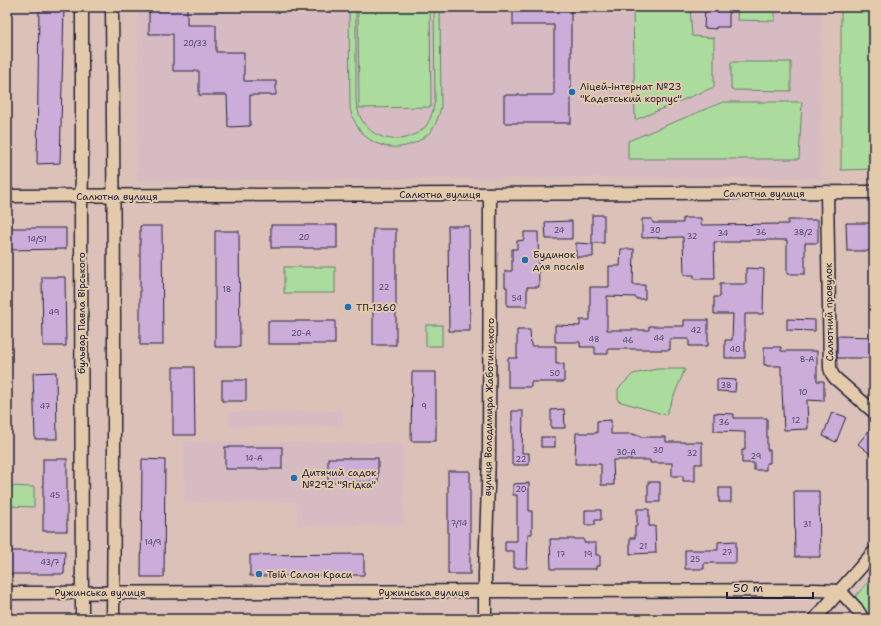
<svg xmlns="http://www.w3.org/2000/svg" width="881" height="626" font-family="'Shantell Sans',sans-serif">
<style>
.built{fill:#d7bbc3}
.green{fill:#abdc9d;stroke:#667f6c}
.building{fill:#ccadda;stroke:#22223b}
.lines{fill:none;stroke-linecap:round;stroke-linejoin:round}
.minor-casing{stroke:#22223b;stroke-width:15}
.minor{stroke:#e3caab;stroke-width:12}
.poi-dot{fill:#1f6fb2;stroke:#e3caab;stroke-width:1.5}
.labels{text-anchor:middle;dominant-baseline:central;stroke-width:4;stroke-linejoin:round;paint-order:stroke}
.number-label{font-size:8px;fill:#4c4563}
.poi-label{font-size:10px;fill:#22223b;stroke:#e3caab;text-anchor:start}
.street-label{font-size:10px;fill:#22223b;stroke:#e3caab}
</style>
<rect width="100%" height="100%" fill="#dcc1b9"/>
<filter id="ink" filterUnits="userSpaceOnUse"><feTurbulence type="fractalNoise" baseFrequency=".025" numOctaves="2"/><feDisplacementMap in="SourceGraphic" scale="8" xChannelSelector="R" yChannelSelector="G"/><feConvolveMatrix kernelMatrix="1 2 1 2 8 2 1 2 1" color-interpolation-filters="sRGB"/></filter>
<g filter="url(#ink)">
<g class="built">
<polygon points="138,7 822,7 821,178 539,178 137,181"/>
<polygon points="343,411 343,426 229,427 229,412"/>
<polygon points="184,441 403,443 404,525 297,526 297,502 184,503"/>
<polygon points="419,612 422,614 422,619 193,619 193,614"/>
</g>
<g class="green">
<path d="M349,7H356V102C357,106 358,110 359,114C369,142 405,147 425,127C431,120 433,110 435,101L434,7H440L441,107C438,117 436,127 428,134C405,155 369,151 355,122C352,118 351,112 350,108Z"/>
<polygon points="358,7 430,7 431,107 359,108"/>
<polygon points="633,7 690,7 692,36 714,38 714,87 635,120"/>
<polygon points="738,7 775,7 775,21 737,20"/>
<polygon points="841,7 874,7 874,169 841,170"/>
<polygon points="731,62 791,62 791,91 731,90"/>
<polygon points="723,102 802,102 799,159 628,159 628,141"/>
<rect x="284" y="267" width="51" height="26"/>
<rect x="426" y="325" width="16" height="21"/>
<polygon points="657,369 685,369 666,415 618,401 618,389 633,374"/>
<polygon points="7,486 34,487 34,507 7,506"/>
<polygon points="874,575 874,619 870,619 861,605 854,598"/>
</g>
<g class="building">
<polygon points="39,7 64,7 60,163 37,164"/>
<polygon points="149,7 187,7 187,25 216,25 216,52 244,52 244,81 276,81 276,95 250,95 250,126 228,127 227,95 199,95 199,71 173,71 173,34 149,34"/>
<polygon points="718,7 729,7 729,27 716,27 716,29 704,28 705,8 718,9"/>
<polygon points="513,8 571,8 571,123 504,123 504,95 554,95 554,25 513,25"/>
<rect x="592" y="215" width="12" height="28"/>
<polygon points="683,218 701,218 701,225 788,224 788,220 818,220 818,243 805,243 805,274 787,274 787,240 739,240 739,242 714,242 715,279 694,279 694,275 684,275 683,237 642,238 642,219 652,219 653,223 683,223"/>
<polygon points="572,221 572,239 546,239 545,222"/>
<polygon points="846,223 874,223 874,251 847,251"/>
<rect x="271" y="225" width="66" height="23"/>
<polygon points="140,226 162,226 163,345 140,345"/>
<polygon points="448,226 469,226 470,331 449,331"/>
<polygon points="7,228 66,228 66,249 7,250"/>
<rect x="373" y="229" width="23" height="116"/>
<polygon points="215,231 239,231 240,347 215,347"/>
<polygon points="524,232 538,232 539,287 527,287 527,306 507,306 507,287 505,287 505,271 512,271 512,249 517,249 517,241 524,240"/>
<polygon points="576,243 593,244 593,257 576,257"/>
<polygon points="621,249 634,249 633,285 645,285 645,299 636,299 636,297 607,296 607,330 649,330 649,326 684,326 684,320 708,320 708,346 689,346 689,339 670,339 670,350 649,350 649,349 608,349 608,354 595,354 595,347 580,347 580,342 555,342 555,325 580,326 580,320 590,320 590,287 609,287 609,266 620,266"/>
<polygon points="746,268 764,269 763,314 745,314 745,358 725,358 725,340 732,340 733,314 714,314 714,297 720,297 720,284 746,284"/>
<polygon points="42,277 65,277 66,346 43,346"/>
<polygon points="787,319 815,320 815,331 787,330"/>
<rect x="268" y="321" width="67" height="23"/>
<polygon points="517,330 530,330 531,346 556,346 556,364 564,364 564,382 531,382 531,387 508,387 508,358 517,358"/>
<polygon points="837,336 874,337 874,358 837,358"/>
<polygon points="764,347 781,347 781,351 817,351 817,381 824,381 824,401 807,400 808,429 784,430 782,391 782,375 781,375 781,366 767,366 767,365 764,365"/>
<polygon points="173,367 194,367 195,435 173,435"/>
<polygon points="56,372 57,439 35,439 33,373"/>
<polygon points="412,372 436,372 436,441 411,441"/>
<polygon points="717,379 736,380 735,392 717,391"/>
<rect x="222" y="380" width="24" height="21"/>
<polygon points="564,409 565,428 551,428 551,410"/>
<polygon points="512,411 523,411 522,453 529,453 529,465 512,465"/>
<polygon points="832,412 846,417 836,442 823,436"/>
<polygon points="714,413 734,414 734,418 767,418 767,450 770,450 770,463 766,463 766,470 754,470 754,463 742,463 742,450 745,450 745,432 714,431"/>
<polygon points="611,420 611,434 634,434 634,435 640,435 640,437 666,437 666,442 702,442 702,464 695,464 695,481 683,481 683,476 672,476 672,463 650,463 650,460 613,460 614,485 601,485 601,464 575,464 576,433 597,433 597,421"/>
<polygon points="874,424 874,457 858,444"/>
<rect x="541" y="437" width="14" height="10"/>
<rect x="225" y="447" width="57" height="22"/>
<rect x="328" y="458" width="50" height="24"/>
<rect x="43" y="459" width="24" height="72"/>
<polygon points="142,459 165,460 164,577 141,577"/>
<rect x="448" y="471" width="22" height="103"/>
<rect x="648" y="482" width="12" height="20"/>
<polygon points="529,483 529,511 532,511 532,534 528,534 527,568 514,568 514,551 505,551 505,541 517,541 517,495 513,495 513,484"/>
<rect x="719" y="488" width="12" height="14"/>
<polygon points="794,491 819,491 820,557 795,557"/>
<polygon points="637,509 649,509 649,526 655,526 656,553 630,554 630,538 635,538 635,526 637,526"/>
<polygon points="585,510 601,510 601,520 595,520 595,525 585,525"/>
<polygon points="550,539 584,539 584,543 596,543 596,555 600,555 600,566 596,566 596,569 551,569"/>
<polygon points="736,541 736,563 704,563 704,569 685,569 685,550 718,550 718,542"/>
<polygon points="7,551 65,551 64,574 7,574"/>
<polygon points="364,554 364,575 250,576 250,555"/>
</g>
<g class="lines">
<defs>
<g id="minor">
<polyline points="82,7 82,174 81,208 82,619"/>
<path d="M112,7C114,211 115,415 113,619"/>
<polyline points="827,192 830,368 832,374 835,378 874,412"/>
<polyline points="7,196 874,192"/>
<polyline points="840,591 856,608 863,619"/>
<polyline points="7,593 815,590 840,591"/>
<polyline points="485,619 485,574 489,455 490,194"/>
<polyline points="815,619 874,552"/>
</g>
</defs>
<use href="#minor" class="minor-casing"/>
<use href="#minor" class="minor"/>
</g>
</g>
<g class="poi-dot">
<circle cx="572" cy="92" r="4"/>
<circle cx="525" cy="260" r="4"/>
<circle cx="348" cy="307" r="4"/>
<circle cx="294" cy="478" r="4"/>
<circle cx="259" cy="574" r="4"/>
</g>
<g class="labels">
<g class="number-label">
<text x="195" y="43">20/33</text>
<text x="559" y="230">24</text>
<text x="655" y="230">30</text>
<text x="761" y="232">36</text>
<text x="803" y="232">38/2</text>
<text x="723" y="233">34</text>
<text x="692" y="236">32</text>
<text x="304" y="237">20</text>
<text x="37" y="239">14/51</text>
<text x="384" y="287">22</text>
<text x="227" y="289">18</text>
<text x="517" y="298">54</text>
<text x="54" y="312">49</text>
<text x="696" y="330">42</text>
<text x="301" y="333">20-А</text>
<text x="659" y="338">44</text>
<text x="594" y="339">48</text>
<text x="628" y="340">46</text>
<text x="735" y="349">40</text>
<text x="807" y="359">8-А</text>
<text x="555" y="373">50</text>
<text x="726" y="385">38</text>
<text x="803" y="392">10</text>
<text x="45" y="406">47</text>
<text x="424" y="406">9</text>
<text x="796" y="420">12</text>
<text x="724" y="422">36</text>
<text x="658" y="450">30</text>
<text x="626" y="452">30-А</text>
<text x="692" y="453">32</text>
<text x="756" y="456">29</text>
<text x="254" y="458">14-А</text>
<text x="521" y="459">22</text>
<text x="521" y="489">20</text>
<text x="55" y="495">45</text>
<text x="459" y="523">7/14</text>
<text x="807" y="524">31</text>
<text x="153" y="542">14/9</text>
<text x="643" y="546">21</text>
<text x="727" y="552">27</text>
<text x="561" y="554">17</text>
<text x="588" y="554">19</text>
<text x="695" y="559">25</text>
<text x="50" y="562">43/7</text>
</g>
<g class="poi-label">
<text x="580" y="86">Ліцей-інтернат №23<tspan x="580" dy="12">"Кадетський корпус"</tspan></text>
<text x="533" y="254">Будинок<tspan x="533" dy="12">для послів</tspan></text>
<text x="356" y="307">ТП-1360</text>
<text x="302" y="472">Дитячий садок<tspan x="302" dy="12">№292 "Ягідка"</tspan></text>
<text x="267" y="574">Твій Салон Краси</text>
</g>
<g class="street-label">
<text x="764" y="193">Салютна вулиця</text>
<text x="440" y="194">Салютна вулиця</text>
<text x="117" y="196">Салютна вулиця</text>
<text transform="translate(829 312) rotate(-91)">Салютний провулок</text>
<text transform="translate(81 313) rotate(-90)">бульвар Павла Вірського</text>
<text transform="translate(489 407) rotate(-89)">вулиця Володимира Жаботинського</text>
<text x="100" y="592">Ружинська вулиця</text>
<text x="424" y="592">Ружинська вулиця</text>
</g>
</g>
<rect width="881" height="626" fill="none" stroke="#e3caab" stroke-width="24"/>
<rect x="12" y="12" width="857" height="602" fill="none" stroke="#22223b" stroke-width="1.5" filter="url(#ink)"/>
<path d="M727 592v6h86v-6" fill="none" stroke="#22223b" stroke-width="2"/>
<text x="733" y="592" font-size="12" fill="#22223b" stroke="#e3caab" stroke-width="3" paint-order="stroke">50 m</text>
</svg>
